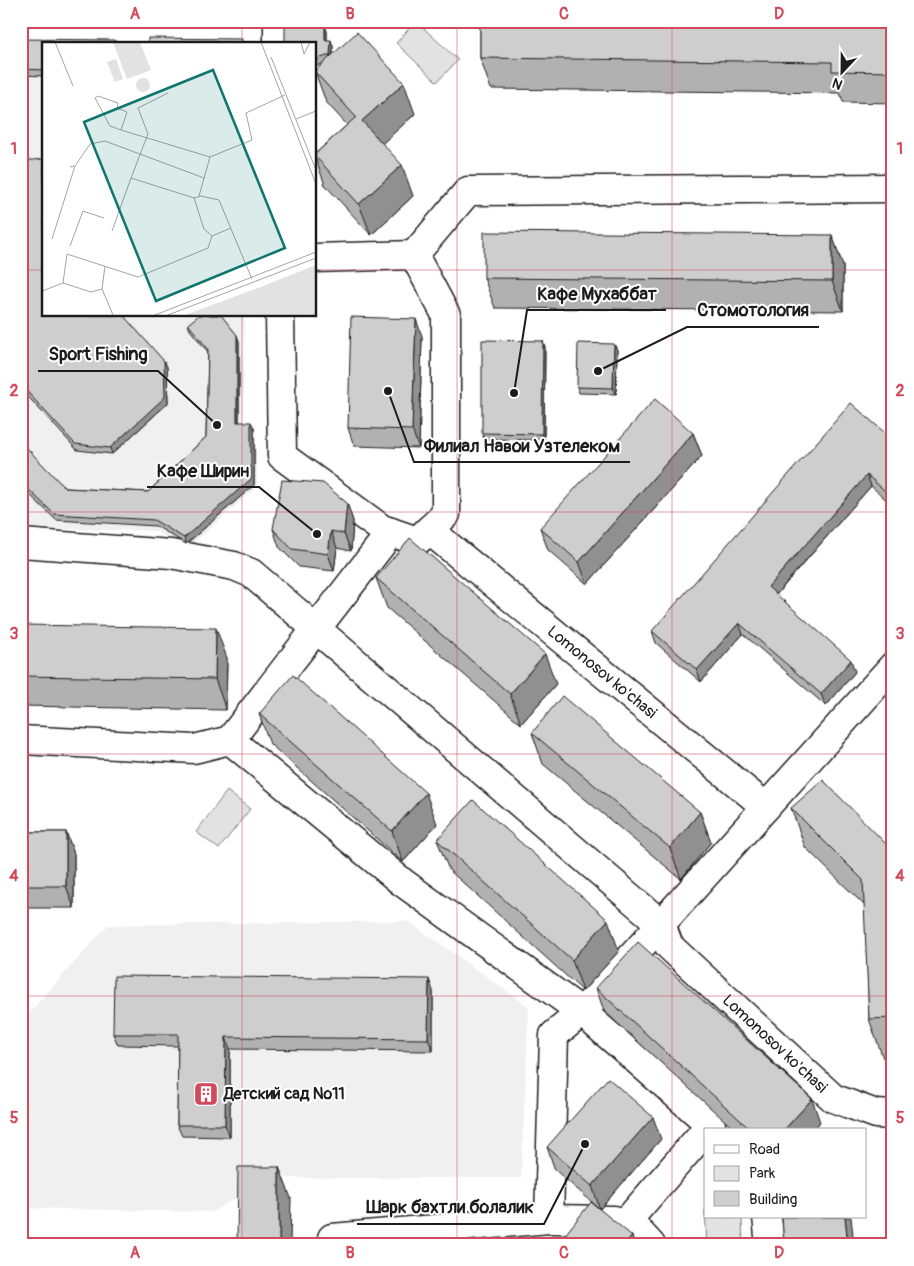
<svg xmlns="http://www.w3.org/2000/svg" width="914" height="1266" font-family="Pangolin,sans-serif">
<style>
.built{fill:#f0f0f0}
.green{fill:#e2e2e2;stroke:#7f7f7f}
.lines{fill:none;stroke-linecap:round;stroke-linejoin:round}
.minor-casing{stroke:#1c1c1c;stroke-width:31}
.minor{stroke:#fff;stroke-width:28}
.wall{fill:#b1b1b1;stroke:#1c1c1c}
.shaded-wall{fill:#909090;stroke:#1c1c1c}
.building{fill:#cecece;stroke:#1c1c1c}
.grid{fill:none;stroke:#d1495b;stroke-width:1;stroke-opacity:0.55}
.labels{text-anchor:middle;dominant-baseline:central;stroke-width:4;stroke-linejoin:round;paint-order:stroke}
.street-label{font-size:16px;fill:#1c1c1c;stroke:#fff}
.poi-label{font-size:16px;font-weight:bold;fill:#1c1c1c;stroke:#fff;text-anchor:start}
.inset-road{fill:none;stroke:#a4a4a4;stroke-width:1}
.view{fill:#0f766e;fill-opacity:0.15;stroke:#0f766e;stroke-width:2.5}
.inset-edge{fill:none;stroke:#1c1c1c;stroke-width:2.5}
.leader{fill:none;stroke:#1c1c1c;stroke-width:2}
.callout-dot{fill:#1c1c1c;stroke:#fff;stroke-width:2}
.callout-label{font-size:18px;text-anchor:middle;font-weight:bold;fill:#1c1c1c;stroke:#fff;stroke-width:4;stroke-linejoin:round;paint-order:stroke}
.neatline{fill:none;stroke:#d1495b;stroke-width:2}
.grid-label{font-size:16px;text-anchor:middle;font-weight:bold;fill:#d1495b}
</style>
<rect width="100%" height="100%" fill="#fff"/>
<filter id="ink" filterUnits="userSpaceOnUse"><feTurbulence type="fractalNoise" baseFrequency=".02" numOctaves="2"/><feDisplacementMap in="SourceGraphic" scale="10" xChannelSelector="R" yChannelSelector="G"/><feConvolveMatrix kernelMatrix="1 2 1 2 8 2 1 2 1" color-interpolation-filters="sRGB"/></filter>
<g filter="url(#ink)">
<g class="built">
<polygon points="21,41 249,41 249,44 44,44 44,315 245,315 243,424 256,424 257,487 188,548 154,531 21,528"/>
<polygon points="408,921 529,1007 521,1178 270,1178 212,1212 21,1208 21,1022 108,925"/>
</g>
<g class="green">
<polygon points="416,21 458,60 437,82 396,43"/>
<polygon points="227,791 250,809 219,849 196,832"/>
<polygon points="705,1210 705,1217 742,1217 743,1245 707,1245"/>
</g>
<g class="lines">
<defs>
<g id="minor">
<polyline points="278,21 278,44"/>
<polyline points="414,255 446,315 446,514 429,530"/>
<polyline points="315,258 414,255 468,191 893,188"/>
<path id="s1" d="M280,315L282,456L382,529L417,541L429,530L766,807L893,666"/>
<path id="s2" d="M21,543L171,554L234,566L251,573L661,924L669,946L833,1098L876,1114L893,1115"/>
<polyline points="21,740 194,749 230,740 391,532"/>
<polyline points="230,740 402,882 582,1012 711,1125"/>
<polyline points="767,1217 770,1245"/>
<polyline points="549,1219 614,1220"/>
<polyline points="332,1245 332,1238 549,1219 554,1035 582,1012 766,807"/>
<polyline points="651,1245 628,1220 705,1131"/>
</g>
</defs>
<use href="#minor" class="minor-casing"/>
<use href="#minor" class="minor"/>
</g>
<g class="wall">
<polygon points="480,21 835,21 836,24 893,25 893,103 843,102 840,93 491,89 480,58"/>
<polygon points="327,31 327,40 333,46 333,55 415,114 382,143 413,196 371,235 325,185 315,157 315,154 347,125 326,102 315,72 315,71 323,64 315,66 315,44"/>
<polygon points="21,39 44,44 44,76 21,75"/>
<polygon points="21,161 44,315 164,361 167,367 168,403 112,454 77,450 21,389"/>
<polygon points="832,235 843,266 843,311 495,308 484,278"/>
<polygon points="188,324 239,341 239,422 254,428 254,485 186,544 156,526 56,520 25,490 21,494 21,448 65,488 148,492 206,437 208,352 190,330"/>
<polygon points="422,336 419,448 354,446 348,428"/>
<polygon points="543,341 545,347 544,440 484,439 482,433"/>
<polygon points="614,344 617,350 616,394 579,393 577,387"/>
<polygon points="693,433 702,456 587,584 548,550 540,528"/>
<polygon points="893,440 893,506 871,486 776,595 855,672 826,706 743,634 701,682 656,643 652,631"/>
<polygon points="347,503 353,521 351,551 337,548 334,571 299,567 279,547 273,529"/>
<polygon points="376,578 556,684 521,724 387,608"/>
<polygon points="21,625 227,658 226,710 21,706"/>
<polygon points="259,714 437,824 403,862 270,744"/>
<polygon points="532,733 700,812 711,842 681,879 543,764"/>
<polygon points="791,808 893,851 893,1057 883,1058 869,1019 865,906 805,847"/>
<polygon points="21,832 66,832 74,854 74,908 23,908 23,963 21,963"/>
<polygon points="437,840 619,951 583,991 449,870"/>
<polygon points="596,988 820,1122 813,1130 735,1130 604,1011"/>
<polygon points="433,991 433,1051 230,1049 230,1137 182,1136 177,1125 178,1046 118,1045 113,1034"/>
<polygon points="661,1139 600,1209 555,1170 547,1147"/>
</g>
<g class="shaded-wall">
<polygon points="832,21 835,21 844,44 832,24"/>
<polygon points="325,25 327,31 327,46 325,40"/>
<polygon points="331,40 333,46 332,61 330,55"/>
<polygon points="404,83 415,114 373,152 362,121"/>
<polygon points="402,165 413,196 371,235 359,204"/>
<polygon points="832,235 843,266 843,311 832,281"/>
<polygon points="416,319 422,336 419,448 412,430"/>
<polygon points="237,335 239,341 239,428 237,422"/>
<polygon points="543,341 545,347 544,440 542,434"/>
<polygon points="614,344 617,350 616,394 613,388"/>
<polygon points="164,361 167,367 168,403 112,454 110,448"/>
<polygon points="251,422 254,428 254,485 186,544 184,538"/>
<polygon points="693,433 702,456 587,584 579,562"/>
<polygon points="867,475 871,486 772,599 768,587"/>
<polygon points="23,484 25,490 21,494 21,486"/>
<polygon points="347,503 353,521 351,551 344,534"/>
<polygon points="331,531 337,548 334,571 328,554"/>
<polygon points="739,623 743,634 701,682 697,670"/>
<polygon points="216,628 227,658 226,710 215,679"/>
<polygon points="545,654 556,684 521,724 510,694"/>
<polygon points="851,660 855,672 826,706 821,694"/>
<polygon points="426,793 437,824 403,862 392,831"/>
<polygon points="700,812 711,842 681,879 670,848"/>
<polygon points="66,832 74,854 74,908 66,886"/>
<polygon points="21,903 23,908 23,963 21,958"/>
<polygon points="608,920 619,951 583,991 572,960"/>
<polygon points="429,979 433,991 433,1051 428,1039"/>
<polygon points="226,1037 230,1049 230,1137 225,1125"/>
<polygon points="812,1099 820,1122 813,1130 784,1130"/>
<polygon points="653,1117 661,1139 600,1209 592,1186"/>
<polygon points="279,1167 291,1198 290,1245 279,1245"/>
<polygon points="845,1217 851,1217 854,1245 848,1245"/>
<polygon points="632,1236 635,1245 625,1245"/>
</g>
<g class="building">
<polygon points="285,21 322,21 325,25 325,40 331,40 330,55 315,60 315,44 285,44"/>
<polygon points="480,21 832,21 832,24 893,25 893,72 832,71 832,62 480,58"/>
<polygon points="357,32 404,83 362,121 402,165 359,204 315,156 315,154 356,117 315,72 315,71"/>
<polygon points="148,38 242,39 242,44 148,44"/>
<polygon points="21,39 115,40 115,44 44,44 44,70 21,69"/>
<polygon points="44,159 44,315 123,315 164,361 165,397 110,448 75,444 21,385 21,161"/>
<polygon points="484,232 832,235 832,281 484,278"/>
<polygon points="199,315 221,315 237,335 237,422 251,422 251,479 184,538 154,520 54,514 23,484 21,486 21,448 24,445 65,488 148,492 206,437 208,349 188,324"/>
<polygon points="351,317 416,319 412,430 348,428"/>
<polygon points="482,340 543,341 542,434 482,433"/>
<polygon points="578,343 614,344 613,388 577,387"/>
<polygon points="655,399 693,433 579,562 540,528"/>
<polygon points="851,403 893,440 893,498 867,475 768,587 851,660 821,694 739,623 697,670 652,631"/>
<polygon points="282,480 323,483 347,503 344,534 331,531 328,554 292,549 273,529"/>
<polygon points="410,538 545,654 510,694 376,578"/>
<polygon points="21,625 216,628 215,679 21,676"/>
<polygon points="293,675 426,793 392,831 259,714"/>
<polygon points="562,696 700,812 670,848 532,733"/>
<polygon points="823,780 893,851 893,1018 869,1019 863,880 791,808"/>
<polygon points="473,800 608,920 572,960 437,840"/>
<rect x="21" y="832" width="45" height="54"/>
<polygon points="638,942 812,1099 784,1130 751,1130 596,988"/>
<polygon points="114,976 429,979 428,1039 226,1037 225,1125 177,1125 178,1034 113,1034"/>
<polygon points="608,1078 653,1117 592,1186 547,1147"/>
<polygon points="238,1167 279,1167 279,1245 237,1245"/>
<polygon points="591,1202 632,1236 625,1245 557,1245"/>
<polygon points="782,1217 845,1217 848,1245 784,1245"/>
</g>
</g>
<path class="grid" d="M242,21V44M457,21V1245M672,21V1245M21,270H44M315,270H893M242,315V1245M21,512H893M21,754H893M21,996H893"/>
<defs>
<symbol id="building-square" viewBox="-11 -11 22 22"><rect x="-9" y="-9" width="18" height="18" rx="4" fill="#d1495b" stroke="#fff"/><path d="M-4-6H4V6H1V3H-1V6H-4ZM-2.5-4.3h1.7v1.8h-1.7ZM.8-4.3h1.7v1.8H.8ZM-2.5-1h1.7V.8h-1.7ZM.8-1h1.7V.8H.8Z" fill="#fff"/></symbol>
</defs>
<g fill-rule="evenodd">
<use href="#building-square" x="192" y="1080" width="28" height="28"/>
</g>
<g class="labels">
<g class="street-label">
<text stroke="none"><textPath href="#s1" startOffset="542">Lomonosov ko'chasi</textPath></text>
<text stroke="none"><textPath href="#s2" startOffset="940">Lomonosov ko'chasi</textPath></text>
</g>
<g class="poi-label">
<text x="224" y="1094">Детский сад №11</text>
</g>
</g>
<g transform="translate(42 42)">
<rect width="274" height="274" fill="#fff"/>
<path d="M71,0H98L109,28L85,37ZM74,17L81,37L73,40L65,20ZM94 43a7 7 0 1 1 14 0a7 7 0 1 1-14 0ZM274,223V273H143L219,245Z" fill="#e2e2e2"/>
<path class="inset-road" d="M13,0L31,44M219,0L274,142M259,0L262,12L268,0M229,15L274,128M56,54L76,61L75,66L85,70L79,88L68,84L53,56ZM254,77L274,69M79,88L168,115M28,125L33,124L48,102L63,99L162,136M89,136L106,92L96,66L126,51M157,154L168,115L210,98L204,71L243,53M152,156L162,187L170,194M70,189L89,136L152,156L159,154L177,158L210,237M10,197L33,124M28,204L41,169L62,176M63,224L60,247L71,273M21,241L25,212L96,235L166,206L170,194L189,186M0,249L21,241L49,250L60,247M113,273L274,210M126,273L274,216"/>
<path class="view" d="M171,28L243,206L114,259L42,80Z"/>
<rect width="274" height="274" class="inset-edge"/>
</g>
<path class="leader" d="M514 393L527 310H666M598 371L687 327H819M217 425L158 371H38M388 391L414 462H630M317 534L259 487H147M585 1144L544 1224H357"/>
<g class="callout-dot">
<circle cx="514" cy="393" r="5"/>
<circle cx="598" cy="371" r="5"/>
<circle cx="217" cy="425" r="5"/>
<circle cx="388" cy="391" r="5"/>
<circle cx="317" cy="534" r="5"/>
<circle cx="585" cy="1144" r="5"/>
</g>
<g class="callout-label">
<text x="597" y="300">Кафе Мухаббат</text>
<text x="753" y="316">Стомотология</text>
<text x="98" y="360">Sport Fishing</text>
<text x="522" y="452">Филиал Навои Узтелеком</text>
<text x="203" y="477">Кафе Ширин</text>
<text x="450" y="1213">Шарк бахтли болалик</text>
</g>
<rect width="914" height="1266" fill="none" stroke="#fff" stroke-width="55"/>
<rect x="704" y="1128" width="162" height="90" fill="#ffffff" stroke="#a4a4a4"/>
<rect x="714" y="1145" width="25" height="8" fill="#ffffff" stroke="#a4a4a4"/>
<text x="749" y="1154" font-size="15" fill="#1c1c1c">Road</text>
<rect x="714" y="1166" width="25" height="15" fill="#e2e2e2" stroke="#a4a4a4"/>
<text x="749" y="1178" font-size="15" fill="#1c1c1c">Park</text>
<rect x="714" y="1191" width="25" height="15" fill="#cecece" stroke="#a4a4a4"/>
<text x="749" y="1204" font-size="15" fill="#1c1c1c">Building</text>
<g transform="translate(842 72) rotate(202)" stroke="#ffffff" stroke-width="4" paint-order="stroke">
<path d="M0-4L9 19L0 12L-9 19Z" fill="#1c1c1c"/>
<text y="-8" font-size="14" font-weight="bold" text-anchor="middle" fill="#1c1c1c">N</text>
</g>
<rect x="28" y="28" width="858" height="1210" class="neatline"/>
<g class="grid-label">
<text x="135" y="19">A</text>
<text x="350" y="19">B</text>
<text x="564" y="19">C</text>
<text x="779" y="19">D</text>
<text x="14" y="154">1</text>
<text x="900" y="154">1</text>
<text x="14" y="396">2</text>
<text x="900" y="396">2</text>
<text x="14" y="639">3</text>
<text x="900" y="639">3</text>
<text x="14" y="881">4</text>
<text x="900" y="881">4</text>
<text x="14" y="1123">5</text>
<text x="900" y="1123">5</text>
<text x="135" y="1258">A</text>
<text x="350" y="1258">B</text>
<text x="564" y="1258">C</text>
<text x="779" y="1258">D</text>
</g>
</svg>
